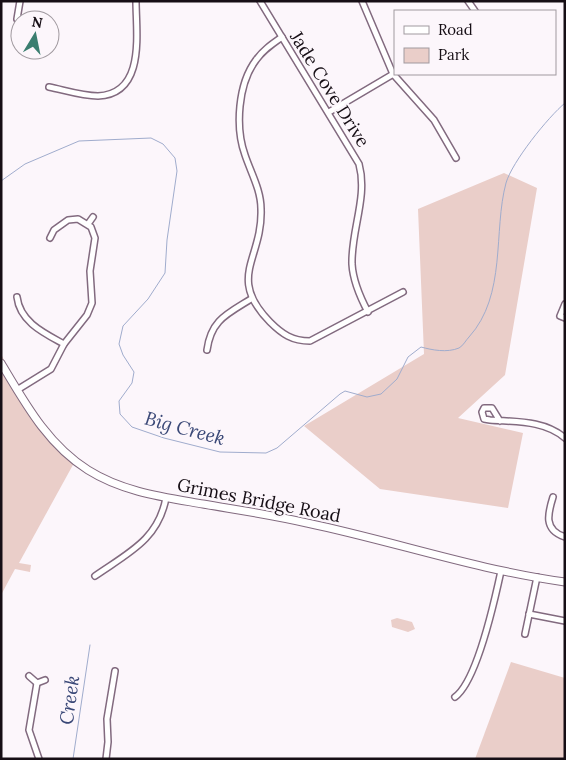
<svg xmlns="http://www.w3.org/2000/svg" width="566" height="760" font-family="Lora,serif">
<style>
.green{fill:#eacec9}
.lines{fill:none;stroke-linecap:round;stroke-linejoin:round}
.stream{stroke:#a0accd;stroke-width:1}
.street-casing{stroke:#826a7f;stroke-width:8}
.secondary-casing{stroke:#826a7f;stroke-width:9}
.street{stroke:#fff;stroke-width:5}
.secondary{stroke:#fff;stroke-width:7}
.labels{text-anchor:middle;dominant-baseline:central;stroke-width:4.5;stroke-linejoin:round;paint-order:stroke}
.street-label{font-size:18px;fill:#160e15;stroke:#fcf6fb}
.water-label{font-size:19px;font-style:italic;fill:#3a4877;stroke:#fcf6fb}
</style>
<rect width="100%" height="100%" fill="#fcf6fb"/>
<g class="green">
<polygon points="504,173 537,188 505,375 458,418 523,433 508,508 380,489 304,426 424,354 418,209"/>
<polygon points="1,354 23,397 74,463 19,563 31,565 30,572 15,569 1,595"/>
<polygon points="397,618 412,622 415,629 408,632 392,627 391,620"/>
<polygon points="511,662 565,678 565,759 475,759"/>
</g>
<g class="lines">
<g class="stream">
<path d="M1,181L25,164L79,141L151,138L163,144L175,158L177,171L167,240L165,273L148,299L123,326L119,344L123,355L134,372L132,383L119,401L120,414L132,427L164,438L220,452L266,453L277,448L340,394L345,391L367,397L381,394L397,379L408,357L421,347C432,350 447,353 459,348C463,346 466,340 469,337C507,295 493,231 506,183C512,162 548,117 565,103"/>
<polyline points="73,759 90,645"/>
</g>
<defs>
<g id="street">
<path d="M260,1L359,164C368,197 351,230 352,264C353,281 360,297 368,312"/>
<polyline points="362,1 393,74 434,120 456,158"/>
<polyline points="468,1 475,11"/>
<polyline points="17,19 20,1"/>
<path d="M282,37C272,44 263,50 256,60C238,84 235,127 245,155C251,173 261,190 261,209C263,259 226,277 270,322C282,334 292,341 310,341L403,292"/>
<path d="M49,87C64,90 82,96 98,96C146,94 136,33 136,1"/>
<polyline points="329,112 395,73"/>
<polyline points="88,224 93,217"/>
<path d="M17,297C20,322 44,333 64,344"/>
<polyline points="565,304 560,316 565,318"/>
<path d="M207,350C211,320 227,314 251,299"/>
<polyline points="17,390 51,369 64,344 87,315 92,303 90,271 95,238 91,227 78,219 68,220 54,230 50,238"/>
<path d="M500,421L492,408H484L482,412L484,419L490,420C515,422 544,420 565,438"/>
<path d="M553,497C548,513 543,530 565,537"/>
<path d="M95,576C128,553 158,540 166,498"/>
<polyline points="529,614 565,621"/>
<polyline points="525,634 537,577"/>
<polyline points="29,676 37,683 45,680"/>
<polyline points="37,683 29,730 39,759"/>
<path d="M455,697C477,681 495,599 501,571"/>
<polyline points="106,759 108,742 107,719 115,671"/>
</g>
<path id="secondary" d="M1,363C25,403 47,444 88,470C123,492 163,497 203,504C238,510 273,515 307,523C393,541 477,570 565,582"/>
</defs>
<use href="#street" class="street-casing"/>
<use href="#secondary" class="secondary-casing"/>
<use href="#street" class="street"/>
<use href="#secondary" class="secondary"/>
</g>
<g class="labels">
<g class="street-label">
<text transform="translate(330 89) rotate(58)">Jade Cove Drive</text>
<text transform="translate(259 500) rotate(11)">Grimes Bridge Road</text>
</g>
<g class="water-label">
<text transform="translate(185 428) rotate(15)">Big Creek</text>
<text transform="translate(69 700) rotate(-82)">Creek</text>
</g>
</g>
<rect width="566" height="760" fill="none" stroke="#160e15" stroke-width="5"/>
<rect x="394" y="10" width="162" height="65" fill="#fcf6fb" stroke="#a0999f"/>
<rect x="404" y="26" width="25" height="8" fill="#ffffff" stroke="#a0999f"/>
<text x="438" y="35" font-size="15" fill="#160e15">Road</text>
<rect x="404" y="48" width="25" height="15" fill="#eacec9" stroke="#a0999f"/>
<text x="438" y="60" font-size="15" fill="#160e15">Park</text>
<g transform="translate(35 35) rotate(10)"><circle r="24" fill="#fcf6fb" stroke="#a0999f"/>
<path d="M0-4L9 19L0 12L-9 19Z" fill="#3b7e70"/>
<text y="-8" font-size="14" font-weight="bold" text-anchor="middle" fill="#160e15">N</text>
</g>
</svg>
